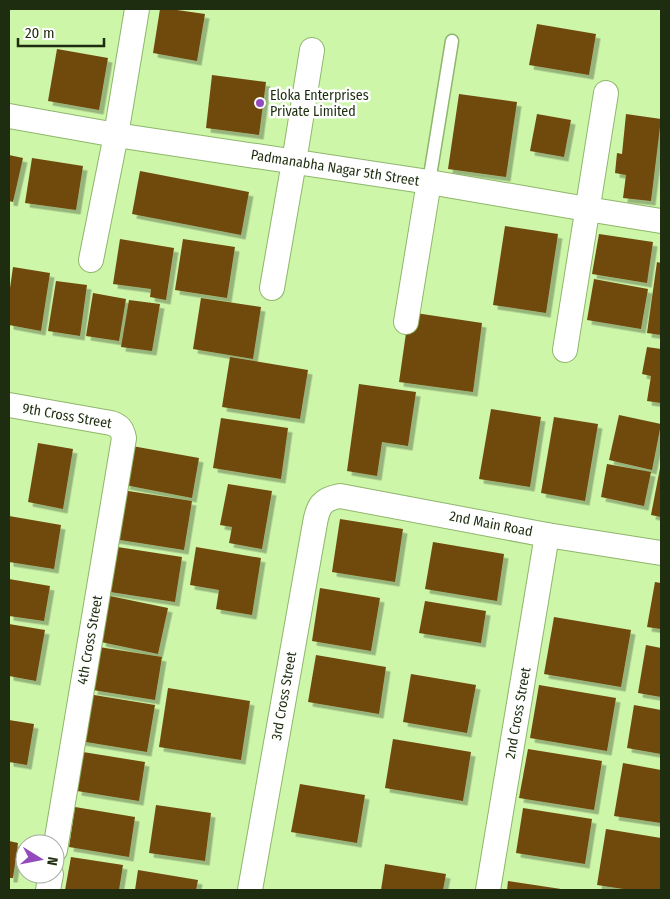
<svg xmlns="http://www.w3.org/2000/svg" width="670" height="899" font-family="'Fira Sans Condensed',sans-serif">
<style>
.building{fill:#704910;filter:url(#shadow)}
.lines{fill:none;stroke-linecap:round;stroke-linejoin:round}
.service-casing{stroke:#8fb66c;stroke-width:15}
.minor-casing{stroke:#8fb66c;stroke-width:26}
.service{stroke:#fff;stroke-width:12}
.minor{stroke:#fff;stroke-width:24}
.poi-dot{fill:#934abd;stroke:#fff;stroke-width:2}
.labels{text-anchor:middle;dominant-baseline:central;stroke-width:5;stroke-linejoin:round;paint-order:stroke}
.poi-label{font-size:14px;fill:#1e2d0f;stroke:#fff;text-anchor:start}
.street-label{font-size:14px;fill:#1e2d0f;stroke:#fff}
</style>
<defs>
<filter id="shadow"><feDropShadow dx="4.5" dy="4.5" stdDeviation="0" flood-color="#0004"/></filter>
</defs>
<rect width="100%" height="100%" fill="#cdf6a9"/>
<g class="building">
<polygon points="160,9 170,9 205,14 197,61 153,53"/>
<polygon points="537,24 596,34 589,75 529,65"/>
<polygon points="57,49 108,58 99,110 48,101"/>
<polygon points="212,75 266,82 259,135 206,128"/>
<polygon points="459,94 517,102 506,177 448,169"/>
<polygon points="537,114 571,120 564,157 530,151"/>
<polygon points="626,114 661,119 651,201 623,198 626,175 615,173 617,153 622,154"/>
<polygon points="9,155 23,158 13,202 9,201"/>
<polygon points="32,158 83,166 76,210 25,203"/>
<polygon points="140,171 249,192 241,235 132,214"/>
<polygon points="505,226 558,234 546,313 493,305"/>
<polygon points="599,234 653,242 647,283 592,274"/>
<polygon points="120,239 174,248 166,300 150,297 151,289 113,284"/>
<polygon points="183,239 235,247 227,298 175,290"/>
<polygon points="657,262 661,263 661,335 647,333"/>
<polygon points="13,267 50,273 41,331 9,325 9,295"/>
<polygon points="594,279 648,289 641,329 587,320"/>
<polygon points="56,281 87,285 80,336 48,331"/>
<polygon points="93,293 126,299 119,341 86,336"/>
<polygon points="201,298 261,307 253,359 193,349"/>
<polygon points="129,300 160,304 152,351 121,347"/>
<polygon points="409,312 482,323 473,392 399,382"/>
<polygon points="647,347 661,349 661,403 647,401 651,376 642,374"/>
<polygon points="230,357 308,370 300,419 222,407"/>
<polygon points="359,384 416,392 408,446 382,442 377,476 347,471"/>
<polygon points="491,409 541,417 530,487 479,479"/>
<polygon points="619,415 661,424 652,470 609,460"/>
<polygon points="554,417 598,424 585,501 541,493"/>
<polygon points="221,418 288,428 281,479 213,468"/>
<polygon points="38,443 73,449 63,509 28,502"/>
<polygon points="132,446 199,458 192,498 125,485"/>
<polygon points="607,464 651,472 644,506 601,497"/>
<polygon points="660,468 661,468 661,517 651,515"/>
<polygon points="228,484 272,491 262,549 229,543 232,527 220,525"/>
<polygon points="122,490 192,501 184,550 114,539"/>
<polygon points="9,516 61,525 54,569 9,562"/>
<polygon points="340,519 403,529 395,582 332,572"/>
<polygon points="433,542 504,554 497,601 425,589"/>
<polygon points="111,546 182,557 175,602 104,591"/>
<polygon points="196,547 261,558 252,615 216,609 219,590 190,585"/>
<polygon points="9,579 50,586 44,621 9,616"/>
<polygon points="655,582 661,583 661,629 647,627"/>
<polygon points="320,588 380,598 371,651 312,641"/>
<polygon points="110,596 168,608 158,654 101,642"/>
<polygon points="425,601 486,611 481,643 419,633"/>
<polygon points="554,617 631,630 621,687 544,674"/>
<polygon points="9,624 45,630 36,681 9,676"/>
<polygon points="646,645 661,648 661,697 638,693"/>
<polygon points="99,647 162,657 155,700 93,690"/>
<polygon points="316,655 386,667 379,714 308,702"/>
<polygon points="411,674 476,685 467,733 403,722"/>
<polygon points="539,685 616,698 607,751 530,738"/>
<polygon points="168,688 250,701 241,760 159,747"/>
<polygon points="88,694 155,705 147,752 80,741"/>
<polygon points="634,705 661,710 661,754 627,748"/>
<polygon points="9,720 34,724 27,765 9,762"/>
<polygon points="393,739 471,752 463,801 385,788"/>
<polygon points="528,749 602,761 594,810 519,798"/>
<polygon points="83,752 145,762 139,801 77,791"/>
<polygon points="623,763 661,770 661,823 614,816"/>
<polygon points="300,784 365,795 357,843 291,832"/>
<polygon points="156,805 211,813 205,861 149,853"/>
<polygon points="75,807 135,817 129,857 69,847"/>
<polygon points="523,808 592,819 585,864 516,853"/>
<polygon points="606,829 661,838 661,890 630,890 597,885"/>
<polygon points="9,841 18,843 13,878 9,878"/>
<polygon points="71,857 123,865 119,890 65,890"/>
<polygon points="385,864 446,874 443,890 381,890"/>
<polygon points="138,870 198,880 196,890 135,890"/>
<polygon points="508,881 561,889 561,890 507,890"/>
</g>
<g class="lines">
<defs>
<polyline id="service" points="429,182 452,41"/>
<g id="minor">
<polyline points="9,116 116,135 429,182 587,209 661,221"/>
<polyline points="91,260 116,135 137,9"/>
<polyline points="272,288 294,162 312,50"/>
<polyline points="406,322 429,182"/>
<polyline points="565,350 606,93"/>
<path d="M9,405L111,423C120,426 122,429 124,438L55,850"/>
<polyline points="48,890 51,874"/>
<path d="M250,890L315,523C318,506 322,499 340,496L547,535L661,553"/>
<polyline points="488,890 547,535"/>
</g>
</defs>
<use href="#service" class="service-casing"/>
<use href="#minor" class="minor-casing"/>
<use href="#service" class="service"/>
<use href="#minor" class="minor"/>
</g>
<circle class="poi-dot" cx="260" cy="103" r="5"/>
<g class="labels">
<g class="poi-label">
<text x="270" y="95">Eloka Enterprises<tspan x="270" dy="16">Private Limited</tspan></text>
</g>
<g class="street-label">
<text transform="translate(335 168) rotate(9)">Padmanabha Nagar 5th Street</text>
<text transform="translate(67 416) rotate(10)">9th Cross Street</text>
<text transform="translate(491 524) rotate(11)">2nd Main Road</text>
<text transform="translate(90 640) rotate(-80)">4th Cross Street</text>
<text transform="translate(284 696) rotate(-80)">3rd Cross Street</text>
<text transform="translate(518 713) rotate(-80)">2nd Cross Street</text>
</g>
</g>
<rect width="670" height="899" fill="none" stroke="#1e2d0f" stroke-width="20"/>
<g transform="translate(40 859) rotate(100)"><circle r="24" fill="#ffffff" stroke="#a5ab9f"/>
<path d="M0-4L9 19L0 12L-9 19Z" fill="#934abd"/>
<text y="-8" font-size="14" font-weight="bold" text-anchor="middle" fill="#1e2d0f">N</text>
</g>
<path d="M18 38v8h86v-8" fill="none" stroke="#1e2d0f" stroke-width="2.5"/>
<text x="25" y="38" font-size="15" fill="#1e2d0f" stroke="#ffffff" stroke-width="4" paint-order="stroke">20 m</text>
</svg>
